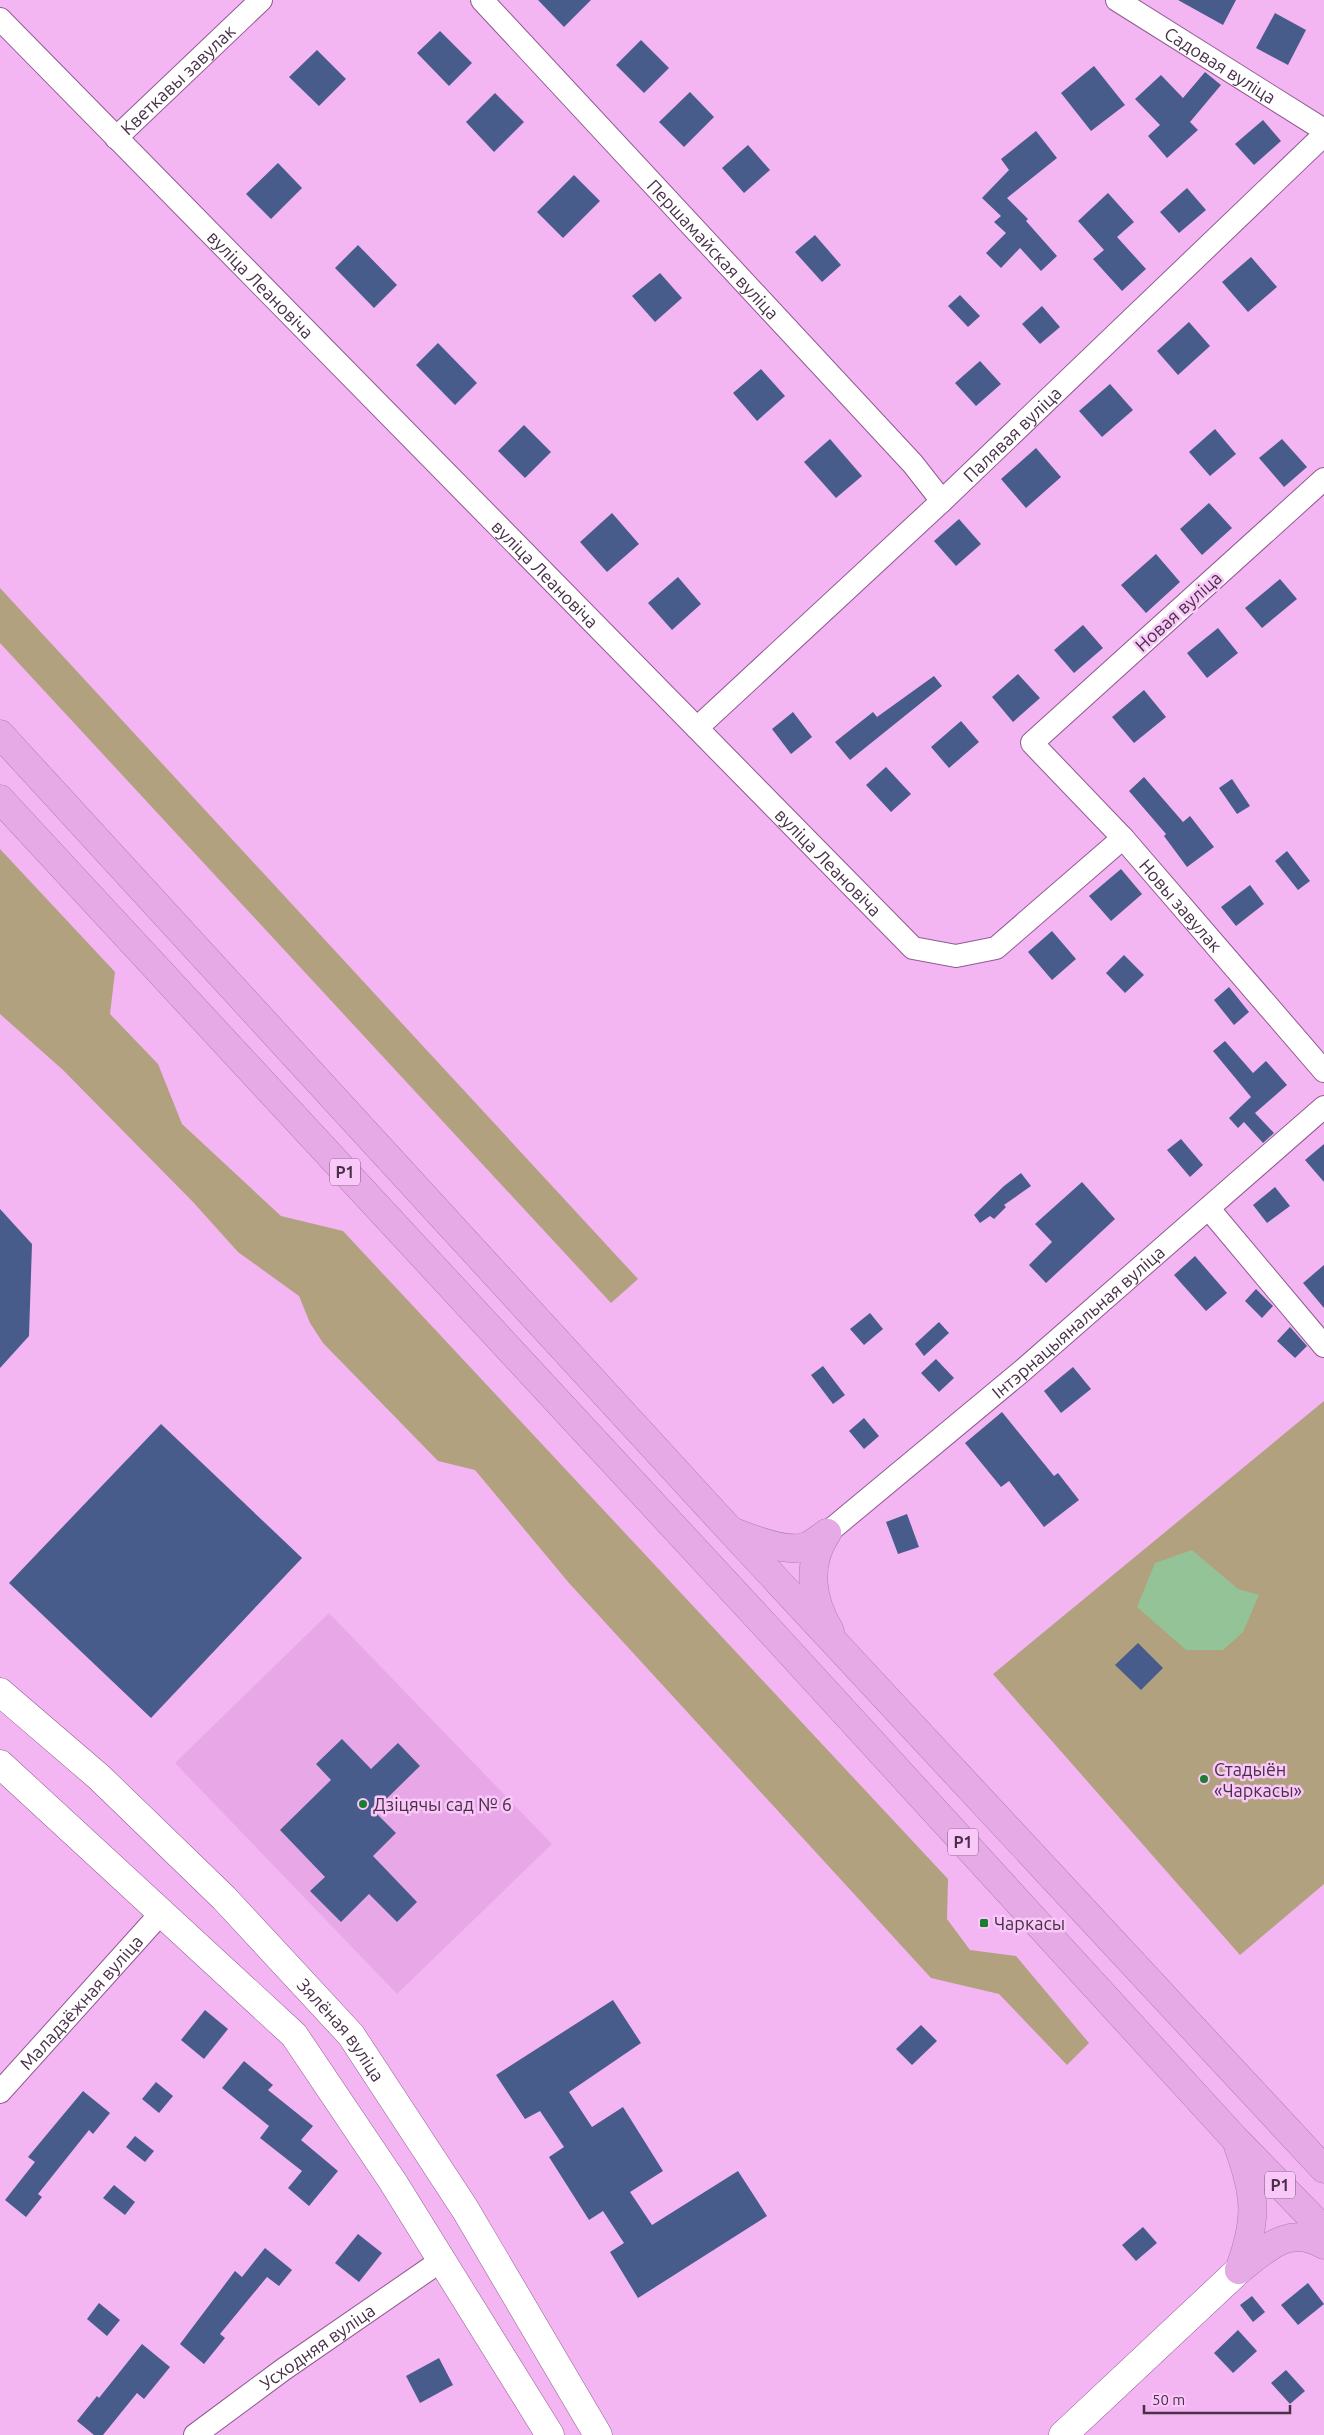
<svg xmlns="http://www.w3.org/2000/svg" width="1324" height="2435" font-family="Ubuntu,sans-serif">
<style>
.built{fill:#e8a8e8}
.green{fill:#b1a17e}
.water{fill:#94c397}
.building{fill:#485c8b}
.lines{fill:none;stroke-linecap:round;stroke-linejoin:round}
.street-casing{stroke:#915a92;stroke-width:24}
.secondary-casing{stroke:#915a92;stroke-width:29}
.highway-casing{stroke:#af7faf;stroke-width:29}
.street{stroke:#fff;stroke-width:22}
.secondary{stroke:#fff;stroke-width:28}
.highway{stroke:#e6aae7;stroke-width:28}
.poi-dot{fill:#1a7d2f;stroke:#f9c8f9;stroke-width:2}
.labels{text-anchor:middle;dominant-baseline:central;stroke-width:5;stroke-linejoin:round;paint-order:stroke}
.shield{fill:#f9c8f9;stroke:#7d5e7d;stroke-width:1}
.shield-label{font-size:16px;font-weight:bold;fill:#483048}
.street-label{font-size:18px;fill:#483048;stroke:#f9c8f9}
.poi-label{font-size:18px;fill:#483048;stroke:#f9c8f9;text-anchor:start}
</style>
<rect width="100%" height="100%" fill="#f3b6f3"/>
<polygon class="built" points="329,1613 552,1844 397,1994 175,1763"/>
<g class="green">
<polygon points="0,588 638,1279 611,1303 0,643"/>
<polygon points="0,849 115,972 110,1014 158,1064 182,1124 281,1216 343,1231 948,1879 947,1919 970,1950 1016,1956 1089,2043 1067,2065 999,1994 931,1978 569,1583 475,1470 438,1461 323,1343 310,1323 299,1296 238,1252 193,1202 63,1070 0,1014"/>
<polygon points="1324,1401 1324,1884 1240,1955 993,1674"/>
</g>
<polygon class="water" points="1192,1550 1238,1589 1259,1595 1243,1632 1223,1650 1186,1650 1137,1607 1155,1563"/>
<g class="building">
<polygon points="538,0 591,0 564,27"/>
<polygon points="1178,0 1236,0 1223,25"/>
<polygon points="1275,13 1306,30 1288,65 1256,48"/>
<polygon points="440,31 472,63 449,86 417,53"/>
<polygon points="641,40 669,68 644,93 616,65"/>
<polygon points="317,50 346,79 319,106 289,77"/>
<polygon points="1094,66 1125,105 1091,131 1061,93"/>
<polygon points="1205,72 1221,85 1190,122 1198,130 1167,158 1148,136 1160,125 1135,99 1161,75 1183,98"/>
<polygon points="690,92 714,117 684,147 659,122"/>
<polygon points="495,93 524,122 494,152 466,122"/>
<polygon points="1263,120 1281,141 1254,165 1235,144"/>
<polygon points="1036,131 1057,158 1007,198 1028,219 1026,221 1057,256 1041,271 1020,248 1001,268 986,253 1006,233 994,222 1001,216 982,198 1009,170 1001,159"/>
<polygon points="748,145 770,170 744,193 722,168"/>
<polygon points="278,163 302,188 271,219 246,194"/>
<polygon points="574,175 600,201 563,238 537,212"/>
<polygon points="1187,188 1206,210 1179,233 1160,212"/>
<polygon points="1108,193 1134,222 1117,237 1146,269 1122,291 1093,259 1104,250 1078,221"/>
<polygon points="815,235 841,265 822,282 795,252"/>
<polygon points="358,245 397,285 374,308 335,268"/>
<polygon points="1251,257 1277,287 1248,312 1222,282"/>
<polygon points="660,273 682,298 655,322 632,296"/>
<polygon points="960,295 980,316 968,327 948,306"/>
<polygon points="1042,306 1060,327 1040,344 1022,324"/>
<polygon points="1189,322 1210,346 1178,375 1157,351"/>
<polygon points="438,343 477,383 455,405 416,365"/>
<polygon points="980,361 1001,384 976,406 955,383"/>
<polygon points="761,369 785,396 757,421 733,393"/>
<polygon points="1110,384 1133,410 1102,437 1079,411"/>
<polygon points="524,425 551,452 525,478 498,451"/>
<polygon points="1215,429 1236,454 1210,476 1189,452"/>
<polygon points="830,439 862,476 836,498 804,462"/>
<polygon points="1282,439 1307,467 1284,487 1259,458"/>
<polygon points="1036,448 1061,477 1026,508 1001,479"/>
<polygon points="1209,503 1232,528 1202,555 1180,529"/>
<polygon points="612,513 639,544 607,572 580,542"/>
<polygon points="959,519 981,544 956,566 934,541"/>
<polygon points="1156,554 1180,582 1146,613 1121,585"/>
<polygon points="678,577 701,604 672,630 648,603"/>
<polygon points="1280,579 1297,599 1262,628 1245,608"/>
<polygon points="1083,625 1103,648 1074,673 1054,650"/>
<polygon points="1218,628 1238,653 1207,678 1187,653"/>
<polygon points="1018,674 1040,698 1013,722 992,697"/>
<polygon points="934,676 942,686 850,760 835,742 873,712 877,717"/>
<polygon points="1144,690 1166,717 1134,743 1112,717"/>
<polygon points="793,712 812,737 791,754 772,729"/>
<polygon points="961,721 979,742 949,768 931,747"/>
<polygon points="886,767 911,794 891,812 866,785"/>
<polygon points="1144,777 1183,822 1190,816 1214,847 1187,867 1164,836 1166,834 1129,791"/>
<polygon points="1232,779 1250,806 1237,814 1219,788"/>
<polygon points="1287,851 1310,881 1298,890 1275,861"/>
<polygon points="1121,869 1142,894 1111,921 1089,896"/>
<polygon points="1250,885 1264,904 1236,926 1221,907"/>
<polygon points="1052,931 1076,959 1052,980 1028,952"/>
<polygon points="1124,955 1144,975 1125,993 1106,973"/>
<polygon points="1229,987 1249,1012 1234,1025 1214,1000"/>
<polygon points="1225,1041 1253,1073 1266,1061 1287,1085 1255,1113 1274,1133 1263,1143 1244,1122 1238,1128 1229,1118 1251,1097 1213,1051"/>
<polygon points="1181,1139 1203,1165 1190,1177 1167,1150"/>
<polygon points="1324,1144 1324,1182 1305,1160"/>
<polygon points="1021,1173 1031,1186 1004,1205 1006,1207 994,1219 990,1216 980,1223 974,1215 1004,1186"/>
<polygon points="1082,1182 1115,1219 1046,1283 1029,1265 1052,1242 1035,1224"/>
<polygon points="1275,1187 1290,1206 1267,1223 1253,1205"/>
<polygon points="0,1209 32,1244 29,1336 0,1368"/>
<polygon points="1195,1256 1227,1293 1206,1311 1174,1275"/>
<polygon points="1324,1265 1324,1308 1303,1283"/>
<polygon points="1256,1289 1273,1306 1262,1318 1245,1301"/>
<polygon points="870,1313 883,1329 864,1345 850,1329"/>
<polygon points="939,1322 949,1333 924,1356 915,1344"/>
<polygon points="1290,1327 1307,1346 1295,1358 1277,1341"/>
<polygon points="936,1359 954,1378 939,1392 921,1373"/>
<polygon points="823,1366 845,1395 833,1404 811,1375"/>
<polygon points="1073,1367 1091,1389 1061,1413 1044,1391"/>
<polygon points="1002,1412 1054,1476 1058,1473 1079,1500 1044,1527 1009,1481 1001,1487 965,1443"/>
<polygon points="864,1418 879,1436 864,1449 849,1431"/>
<polygon points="161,1424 302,1558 151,1718 9,1583"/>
<polygon points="907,1514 919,1547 898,1554 886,1522"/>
<polygon points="1138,1643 1163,1668 1141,1690 1115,1665"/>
<polygon points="342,1739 371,1769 398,1743 420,1766 374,1811 396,1833 373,1856 417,1902 397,1922 369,1894 341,1922 310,1891 325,1877 280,1830 331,1780 316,1764"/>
<polygon points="613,2000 641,2043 569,2092 592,2127 623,2107 663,2171 630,2192 652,2225 738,2171 767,2216 638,2298 610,2252 624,2243 603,2211 589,2220 549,2157 564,2147 540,2111 525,2119 496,2075"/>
<polygon points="205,2010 228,2029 204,2059 181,2040"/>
<polygon points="921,2025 937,2041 912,2065 896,2049"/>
<polygon points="244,2061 273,2085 268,2090 313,2126 301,2140 338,2171 309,2206 288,2188 302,2171 260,2138 269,2126 222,2088"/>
<polygon points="156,2082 173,2096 159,2113 142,2099"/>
<polygon points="83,2091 110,2113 93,2134 89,2130 38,2194 42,2197 26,2217 5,2200 35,2162 28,2157"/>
<polygon points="135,2136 154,2151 145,2162 126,2147"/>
<polygon points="114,2185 135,2202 125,2215 103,2198"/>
<polygon points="1143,2227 1157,2243 1136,2261 1122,2245"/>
<polygon points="358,2234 382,2253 359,2282 335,2263"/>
<polygon points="265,2248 292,2270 279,2286 267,2277 220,2334 225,2338 204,2364 180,2344 235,2271 242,2277"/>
<polygon points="1308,2283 1324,2304 1298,2325 1281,2305"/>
<polygon points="1252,2296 1265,2312 1253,2322 1240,2305"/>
<polygon points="99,2303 120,2320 107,2336 87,2319"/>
<polygon points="1238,2330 1257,2351 1233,2373 1214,2353"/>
<polygon points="142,2344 170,2367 144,2399 137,2393 103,2435 94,2435 77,2421 97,2396 99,2398"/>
<polygon points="439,2358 453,2385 420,2403 406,2376"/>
<polygon points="1286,2370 1305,2391 1290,2404 1271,2383"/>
</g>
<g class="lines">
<defs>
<g id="street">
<path id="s1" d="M482,0L913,464L942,501"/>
<path id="s2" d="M1117,0L1324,130"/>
<path id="s3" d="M0,19L913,948L956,956L996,948L1123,838"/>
<path id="s4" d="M116,138L261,0"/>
<path id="s5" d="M1324,479L1032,743L1123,838L1324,1071"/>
<path id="s6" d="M697,728L942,501L1324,135"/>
<polyline points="1209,1209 1324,1346"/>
<path id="s7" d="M827,1533L1022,1371L1324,1107"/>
<path id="s8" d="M0,2092L162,1912"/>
<path id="s9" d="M195,2435L284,2369L442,2260"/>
</g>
<g id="secondary">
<path id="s10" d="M0,1692L99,1777L224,1898L351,2035L465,2209L598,2435"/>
<polyline points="0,1764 294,2035 393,2182 550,2435"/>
<polyline points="1063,2435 1239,2270"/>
</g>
<g id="highway">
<polyline points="0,734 730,1530 1324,2169"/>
<polyline points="0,799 773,1634 1235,2139 1324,2230"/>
<path d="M734,1532C752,1539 788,1554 807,1546C814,1543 821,1537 827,1533"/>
<path d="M827,1533C806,1564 811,1600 830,1631"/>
<path d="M1238,2146C1256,2195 1258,2220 1239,2270"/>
<path d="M1239,2270C1266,2249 1289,2224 1324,2245"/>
</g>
</defs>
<use href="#street" class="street-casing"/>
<use href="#secondary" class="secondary-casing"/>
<use href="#highway" class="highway-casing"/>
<use href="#street" class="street"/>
<use href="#secondary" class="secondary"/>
<use href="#highway" class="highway"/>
</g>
<g class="poi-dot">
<circle cx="1204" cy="1779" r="5"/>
<circle cx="363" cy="1804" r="5"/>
<rect x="979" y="1918" width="10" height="10" rx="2.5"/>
</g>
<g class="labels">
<g class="shield">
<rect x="330" y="1158.5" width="30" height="27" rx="4"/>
<rect x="948" y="1828.5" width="30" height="27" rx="4"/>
<rect x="1265" y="2171.5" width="30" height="27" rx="4"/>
</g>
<g class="shield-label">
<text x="345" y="1172">Р1</text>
<text x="963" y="1842">Р1</text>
<text x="1280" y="2185">Р1</text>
</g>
<g class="street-label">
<text stroke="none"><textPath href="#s2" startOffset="122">Садовая вуліца</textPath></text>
<text stroke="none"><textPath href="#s4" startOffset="85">Кветкавы завулак</textPath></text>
<text stroke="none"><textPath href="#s1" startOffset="340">Першамайская вуліца</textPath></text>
<text stroke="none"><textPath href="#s3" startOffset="372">вуліца Леановіча</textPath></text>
<text stroke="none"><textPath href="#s6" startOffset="431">Палявая вуліца</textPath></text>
<text stroke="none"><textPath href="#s3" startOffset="778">вуліца Леановіча</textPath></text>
<text transform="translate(1178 611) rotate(-42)">Новая вуліца</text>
<text stroke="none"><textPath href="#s3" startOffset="1182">вуліца Леановіча</textPath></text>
<text stroke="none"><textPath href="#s5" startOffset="614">Новы завулак</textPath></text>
<text stroke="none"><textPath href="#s7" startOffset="328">Інтэрнацыянальная вуліца</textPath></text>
<text stroke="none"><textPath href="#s8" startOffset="121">Маладзёжная вуліца</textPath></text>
<text stroke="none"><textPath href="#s10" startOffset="481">Зялёная вуліца</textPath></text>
<text stroke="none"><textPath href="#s9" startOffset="151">Усходняя вуліца</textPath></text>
</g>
<g class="poi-label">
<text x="1214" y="1769">Стадыён<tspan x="1214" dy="21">«Чаркасы»</tspan></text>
<text x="373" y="1804">Дзіцячы сад № 6</text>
<text x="994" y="1923">Чаркасы</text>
</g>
</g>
<path d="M1144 2405v8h146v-8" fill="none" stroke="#483048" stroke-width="2.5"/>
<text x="1152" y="2405" font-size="15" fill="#483048" stroke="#f9c8f9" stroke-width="4" paint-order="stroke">50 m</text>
</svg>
